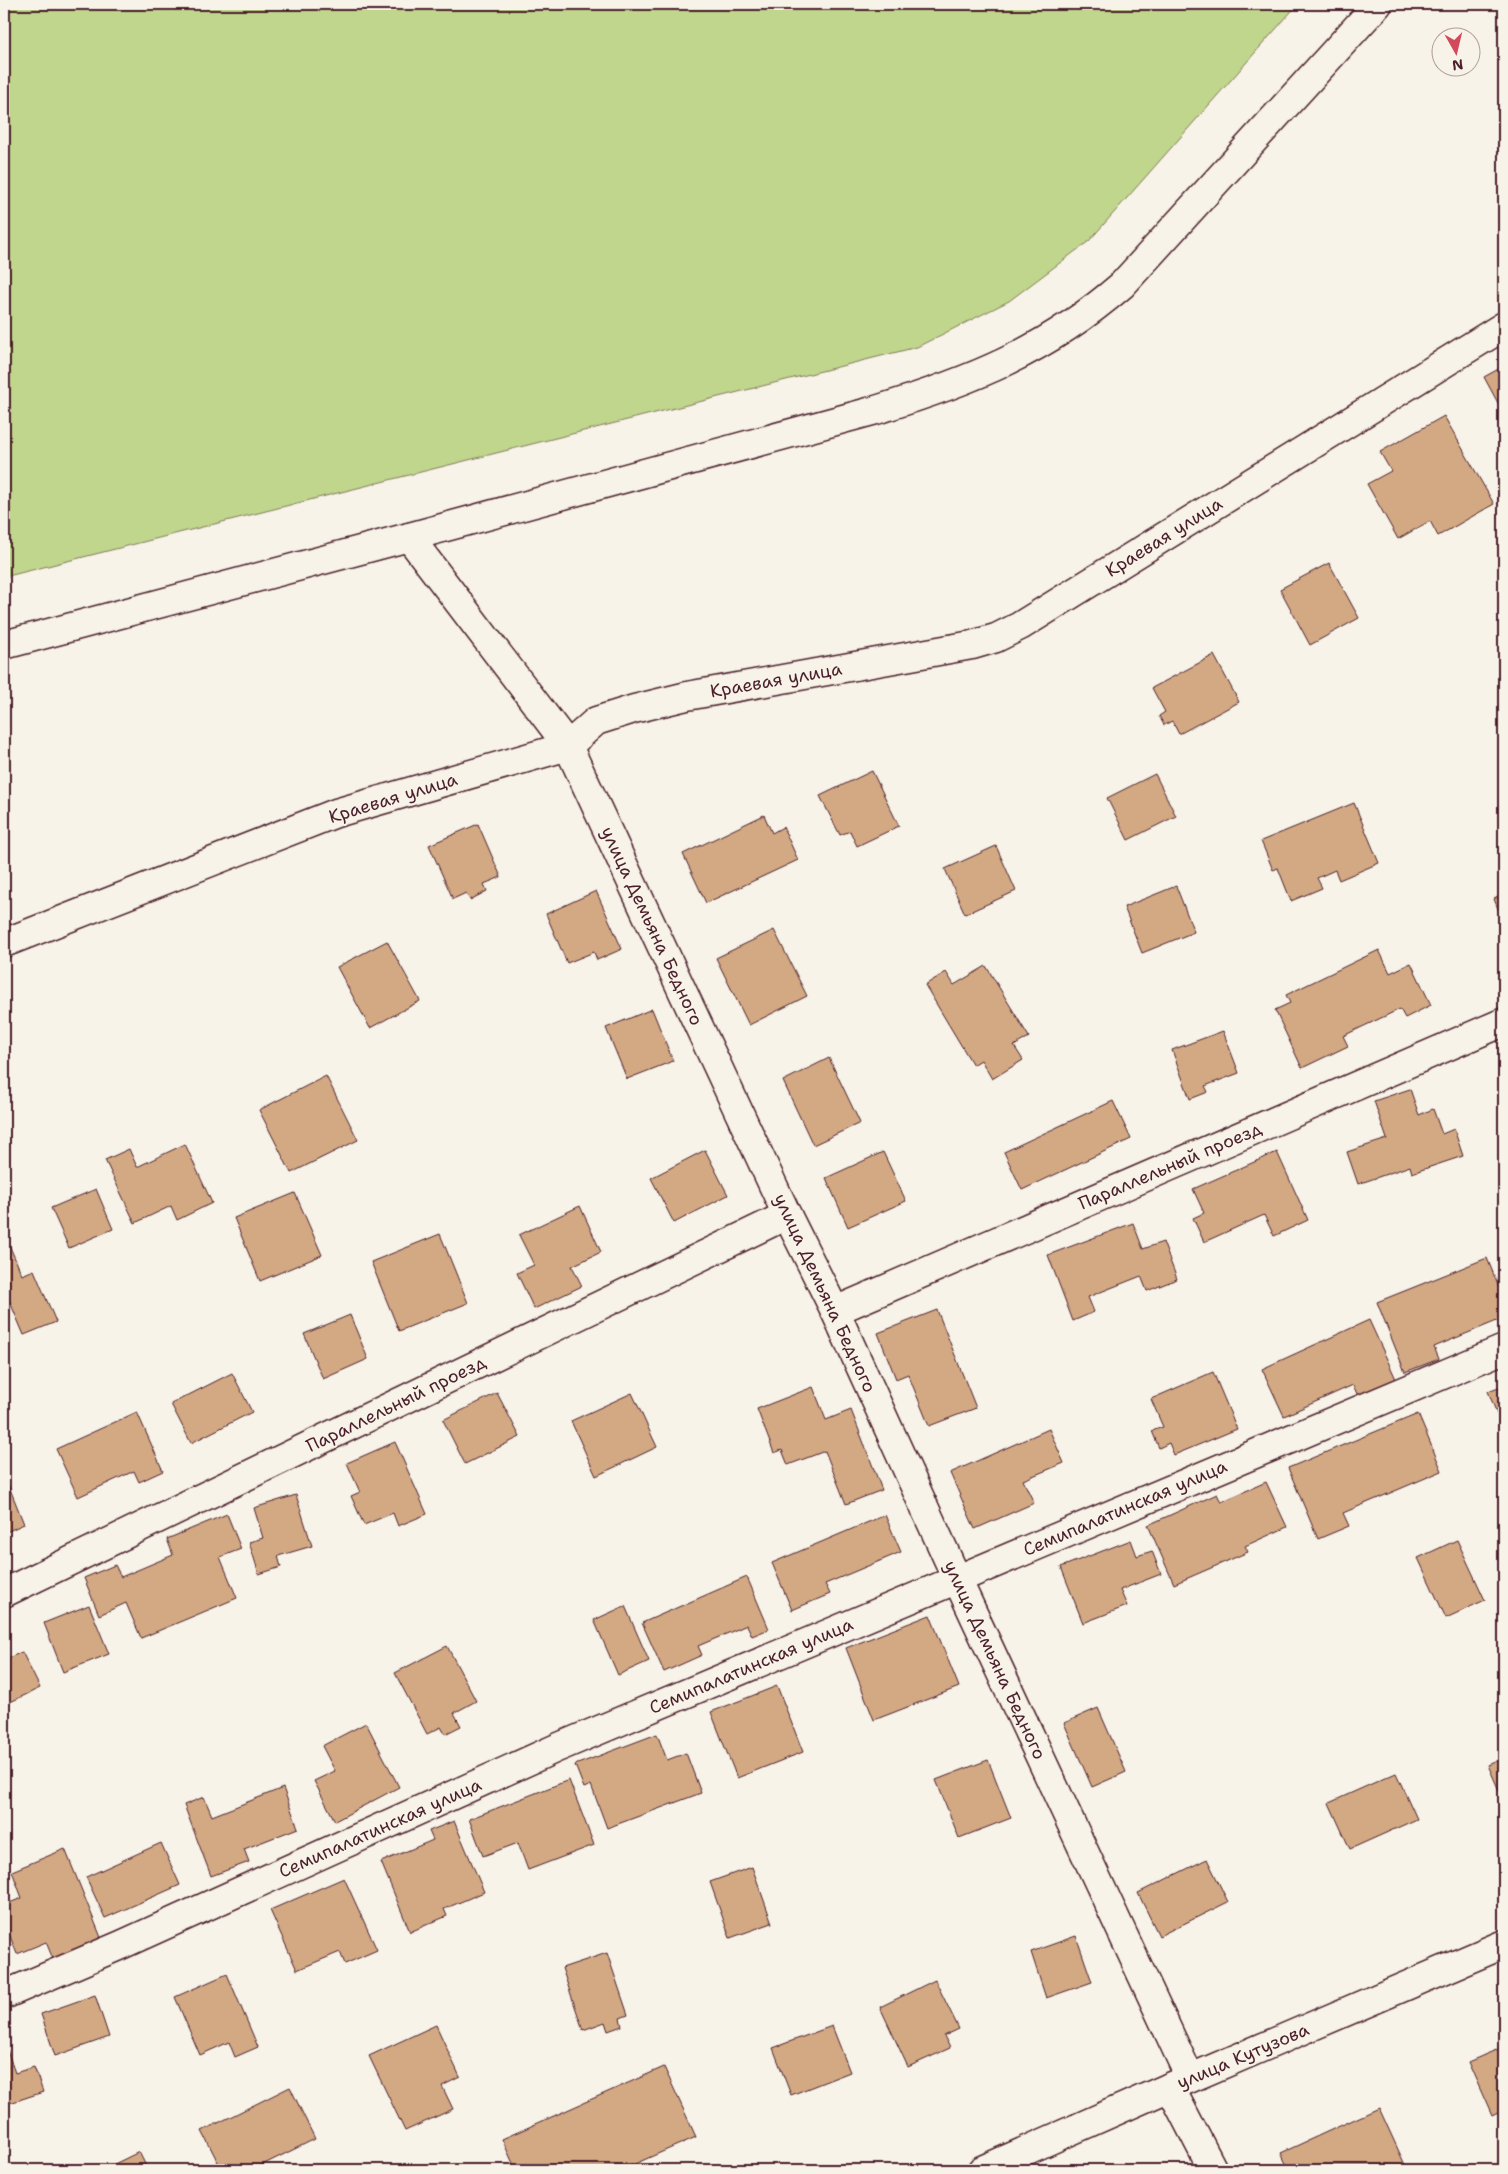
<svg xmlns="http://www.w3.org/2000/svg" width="1508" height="2174" font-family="'Shantell Sans',sans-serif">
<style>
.green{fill:#bfd68c;stroke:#847a5c}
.building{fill:#d3a984;stroke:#4a1f2b}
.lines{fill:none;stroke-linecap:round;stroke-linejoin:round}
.minor-casing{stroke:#4a1f2b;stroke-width:31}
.secondary-casing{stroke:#4a1f2b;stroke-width:31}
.minor{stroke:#f7f3e8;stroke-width:28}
.secondary{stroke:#f7f3e8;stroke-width:28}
.labels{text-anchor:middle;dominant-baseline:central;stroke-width:4;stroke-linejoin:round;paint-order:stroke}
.street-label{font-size:18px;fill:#4a1f2b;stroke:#f7f3e8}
</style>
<rect width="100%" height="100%" fill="#f7f3e8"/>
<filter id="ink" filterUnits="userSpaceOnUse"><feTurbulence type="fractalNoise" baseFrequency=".02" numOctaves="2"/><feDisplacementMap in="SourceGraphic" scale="10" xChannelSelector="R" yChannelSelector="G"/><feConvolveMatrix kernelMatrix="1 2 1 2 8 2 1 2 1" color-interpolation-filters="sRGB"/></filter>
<g filter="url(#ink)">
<polygon class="green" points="4,4 1298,4 1089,241 1009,301 917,347 4,577"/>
<g class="building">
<polygon points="1504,366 1504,414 1484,377"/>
<polygon points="1444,416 1494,504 1438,536 1430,521 1398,539 1367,484 1391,471 1380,452"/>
<polygon points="1329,563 1359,618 1310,645 1280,589"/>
<polygon points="1214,655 1239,702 1179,734 1172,721 1164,725 1159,716 1165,712 1152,688"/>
<polygon points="872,771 899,826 857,846 850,831 840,835 820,796"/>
<polygon points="1155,774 1176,816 1128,840 1107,798"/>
<polygon points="1354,803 1379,863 1339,880 1335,870 1317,878 1322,888 1291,901 1278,868 1273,870 1261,841"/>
<polygon points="764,815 772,833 783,827 798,860 706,903 683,854"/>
<polygon points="478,824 501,877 484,884 487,891 470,900 466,893 453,899 429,845"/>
<polygon points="996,846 1016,891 965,914 945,869"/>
<polygon points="1176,886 1194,932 1142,953 1124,907"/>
<polygon points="596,891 622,949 597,960 594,952 567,963 546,914"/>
<polygon points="1504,894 1504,923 1494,899"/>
<polygon points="774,930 807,996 749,1025 716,958"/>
<polygon points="387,941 420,1001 370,1028 337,967"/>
<polygon points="1379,950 1390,973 1411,963 1431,1005 1405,1018 1400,1009 1343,1036 1348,1046 1302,1068 1275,1010 1290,1003 1286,995"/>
<polygon points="986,966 1029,1037 1014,1046 1023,1060 992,1079 981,1060 973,1065 925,985 946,972 954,985"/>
<polygon points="652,1009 673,1061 627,1079 606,1028"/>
<polygon points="1223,1031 1239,1073 1205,1086 1208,1092 1190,1099 1172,1050"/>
<polygon points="1504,1047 1504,1062 1498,1050"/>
<polygon points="829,1058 860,1123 813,1145 783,1081"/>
<polygon points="326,1076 358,1140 291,1173 259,1110"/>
<polygon points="1410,1089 1419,1115 1433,1109 1442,1134 1454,1129 1463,1156 1412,1173 1410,1166 1358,1184 1347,1152 1387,1139 1374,1101"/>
<polygon points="1113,1101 1131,1139 1022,1190 1004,1152"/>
<polygon points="185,1144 212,1203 177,1220 171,1206 135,1223 105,1160 129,1149 137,1167"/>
<polygon points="705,1150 728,1195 674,1223 651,1178"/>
<polygon points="883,1152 906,1201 848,1227 826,1178"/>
<polygon points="1277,1152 1308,1220 1274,1236 1264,1215 1204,1242 1193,1218 1204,1213 1193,1189"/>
<polygon points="96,1189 113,1229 69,1248 51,1208"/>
<polygon points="295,1193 322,1255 260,1281 234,1218"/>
<polygon points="580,1206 601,1252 572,1266 582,1286 534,1309 517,1273 534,1265 519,1235"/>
<polygon points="1133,1223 1143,1249 1163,1242 1177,1279 1147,1291 1141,1276 1088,1297 1094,1312 1073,1321 1048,1255"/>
<polygon points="4,1233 22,1275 34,1270 56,1322 24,1335 4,1288"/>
<polygon points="440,1234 468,1303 399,1331 371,1262"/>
<polygon points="1487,1258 1504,1300 1504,1318 1434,1347 1439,1359 1405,1372 1377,1302"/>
<polygon points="937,1310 976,1408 929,1426 908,1374 896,1379 878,1333"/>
<polygon points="350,1315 368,1359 323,1379 304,1334"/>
<polygon points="1369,1320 1396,1379 1358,1396 1353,1385 1284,1416 1262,1369"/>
<polygon points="1213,1372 1237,1429 1174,1455 1169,1443 1159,1448 1152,1431 1163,1427 1151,1399"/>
<polygon points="232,1373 252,1412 191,1443 171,1404"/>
<polygon points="1504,1385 1504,1432 1488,1391"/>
<polygon points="813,1387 826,1420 851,1410 882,1490 846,1504 825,1451 788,1465 782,1450 774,1453 757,1409"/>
<polygon points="497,1393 520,1437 465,1464 443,1420"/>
<polygon points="632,1393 657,1447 596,1476 571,1421"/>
<polygon points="137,1412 163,1471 139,1482 134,1471 78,1497 56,1449"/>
<polygon points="1418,1414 1442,1471 1343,1513 1349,1526 1318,1539 1288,1468"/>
<polygon points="1049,1429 1064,1463 1023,1480 1034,1503 975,1529 950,1473"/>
<polygon points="395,1442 427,1514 398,1526 393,1513 364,1525 351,1496 360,1492 347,1463"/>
<polygon points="6,1479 24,1524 4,1533 4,1480"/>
<polygon points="1266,1482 1287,1527 1245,1546 1248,1552 1174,1584 1148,1525 1217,1494 1221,1502"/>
<polygon points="296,1495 312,1546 278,1556 281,1567 259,1574 249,1542 263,1538 254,1508"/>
<polygon points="227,1514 241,1549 220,1557 237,1598 141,1638 126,1603 99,1615 84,1578 115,1565 121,1577 173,1555 167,1539"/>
<polygon points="885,1515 901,1552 825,1584 830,1594 792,1610 772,1563"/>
<polygon points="1131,1540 1137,1556 1152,1551 1161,1574 1120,1590 1127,1606 1083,1623 1061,1567"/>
<polygon points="1457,1540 1485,1600 1446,1618 1418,1558"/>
<polygon points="747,1577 769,1629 752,1636 747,1625 698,1646 702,1655 664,1672 642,1623"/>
<polygon points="89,1605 109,1654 63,1672 44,1623"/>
<polygon points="625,1606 649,1661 618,1675 594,1620"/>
<polygon points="930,1615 959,1687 874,1720 846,1648"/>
<polygon points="447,1646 476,1701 454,1713 461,1726 445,1734 441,1727 427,1734 395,1673"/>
<polygon points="22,1652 40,1688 4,1705 4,1660"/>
<polygon points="777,1686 803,1752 737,1778 711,1712"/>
<polygon points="1098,1708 1126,1772 1092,1787 1064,1723"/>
<polygon points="366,1723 399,1787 335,1821 314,1781 335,1771 322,1746"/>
<polygon points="657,1734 667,1760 686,1753 701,1793 607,1828 591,1785 584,1788 575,1765"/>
<polygon points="1504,1758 1504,1802 1488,1765"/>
<polygon points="988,1760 1011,1818 959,1838 936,1780"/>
<polygon points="1396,1773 1417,1819 1350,1849 1329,1803"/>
<polygon points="569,1780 594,1845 528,1870 518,1843 483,1856 469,1819"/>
<polygon points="283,1788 298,1828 244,1849 249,1862 211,1876 184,1805 204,1797 212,1816"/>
<polygon points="454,1821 484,1892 444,1909 447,1916 410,1932 381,1862 433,1840 429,1831"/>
<polygon points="161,1843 180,1885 105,1918 86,1877"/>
<polygon points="65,1849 102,1940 53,1959 46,1942 17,1954 4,1921 4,1905 22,1898 12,1871"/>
<polygon points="1207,1859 1228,1902 1159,1936 1138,1893"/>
<polygon points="752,1867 772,1923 730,1938 710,1882"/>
<polygon points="344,1878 377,1950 345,1964 340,1952 297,1970 270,1910"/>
<polygon points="1076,1936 1092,1982 1046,1998 1031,1952"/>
<polygon points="607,1953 628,2015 620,2018 622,2026 608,2031 605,2022 583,2030 562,1968"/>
<polygon points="227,1974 258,2047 235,2057 229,2042 200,2055 175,1997"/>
<polygon points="935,1980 959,2029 944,2036 950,2048 908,2067 880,2007"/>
<polygon points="95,1995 109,2037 55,2056 41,2014"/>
<polygon points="436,2025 460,2077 442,2086 453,2109 405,2131 369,2056"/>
<polygon points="832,2026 850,2072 791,2095 773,2048"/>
<polygon points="4,2041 15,2073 34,2067 43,2092 4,2105"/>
<polygon points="1503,2047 1504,2110 1492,2116 1468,2062"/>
<polygon points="664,2067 696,2137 621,2170 516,2170 502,2139"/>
<polygon points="290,2087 315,2139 252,2170 222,2170 202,2131"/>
<polygon points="1379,2108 1406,2167 1399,2170 1289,2170 1281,2153"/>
<polygon points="139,2152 148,2170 102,2170"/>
</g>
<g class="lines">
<defs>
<g id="minor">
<polyline points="409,537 568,746 787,1215 835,1311 957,1579 1190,2078"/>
<path d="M4,645L409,537L876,410C971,381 1046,351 1122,285L1378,4"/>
<polyline points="4,943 336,813 568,746 596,721 634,709 687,696 972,645 996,638 1020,626 1504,326"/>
<polyline points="835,1311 1504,1022"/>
<polyline points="4,1593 787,1215"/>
<polyline points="4,1995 121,1945 559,1747 1504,1349"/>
<polyline points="1170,2087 1213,2170"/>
</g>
<polyline id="secondary" points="982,2170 1170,2087 1504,1944"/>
</defs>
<use href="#minor" class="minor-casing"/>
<use href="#secondary" class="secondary-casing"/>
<use href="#minor" class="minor"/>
<use href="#secondary" class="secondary"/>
</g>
</g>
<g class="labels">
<g class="street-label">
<text transform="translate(1164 537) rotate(-32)">Краевая улица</text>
<text transform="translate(776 680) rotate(-10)">Краевая улица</text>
<text transform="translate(393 798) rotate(-17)">Краевая улица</text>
<text transform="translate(652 926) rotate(65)">улица Демьяна Бедного</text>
<text transform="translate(1170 1166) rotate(-23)">Параллельный проезд</text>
<text transform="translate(825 1293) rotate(65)">улица Демьяна Бедного</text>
<text transform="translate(396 1404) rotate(-26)">Параллельный проезд</text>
<text transform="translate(1125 1508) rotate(-23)">Семипалатинская улица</text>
<text transform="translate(995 1660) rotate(65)">улица Демьяна Бедного</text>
<text transform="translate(751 1666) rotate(-23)">Семипалатинская улица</text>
<text transform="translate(380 1828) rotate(-24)">Семипалатинская улица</text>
<text transform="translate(1243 2056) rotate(-23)">улица Кутузова</text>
</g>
</g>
<rect width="1508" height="2174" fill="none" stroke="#f7f3e8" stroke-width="20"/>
<rect x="10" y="10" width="1488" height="2154" fill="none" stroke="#4a1f2b" stroke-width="2" filter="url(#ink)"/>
<g transform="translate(1456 52) rotate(172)"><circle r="24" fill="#f7f3e8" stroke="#b29e9c"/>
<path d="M0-4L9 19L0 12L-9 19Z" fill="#d1495b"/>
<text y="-8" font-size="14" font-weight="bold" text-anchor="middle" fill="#4a1f2b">N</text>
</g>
</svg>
